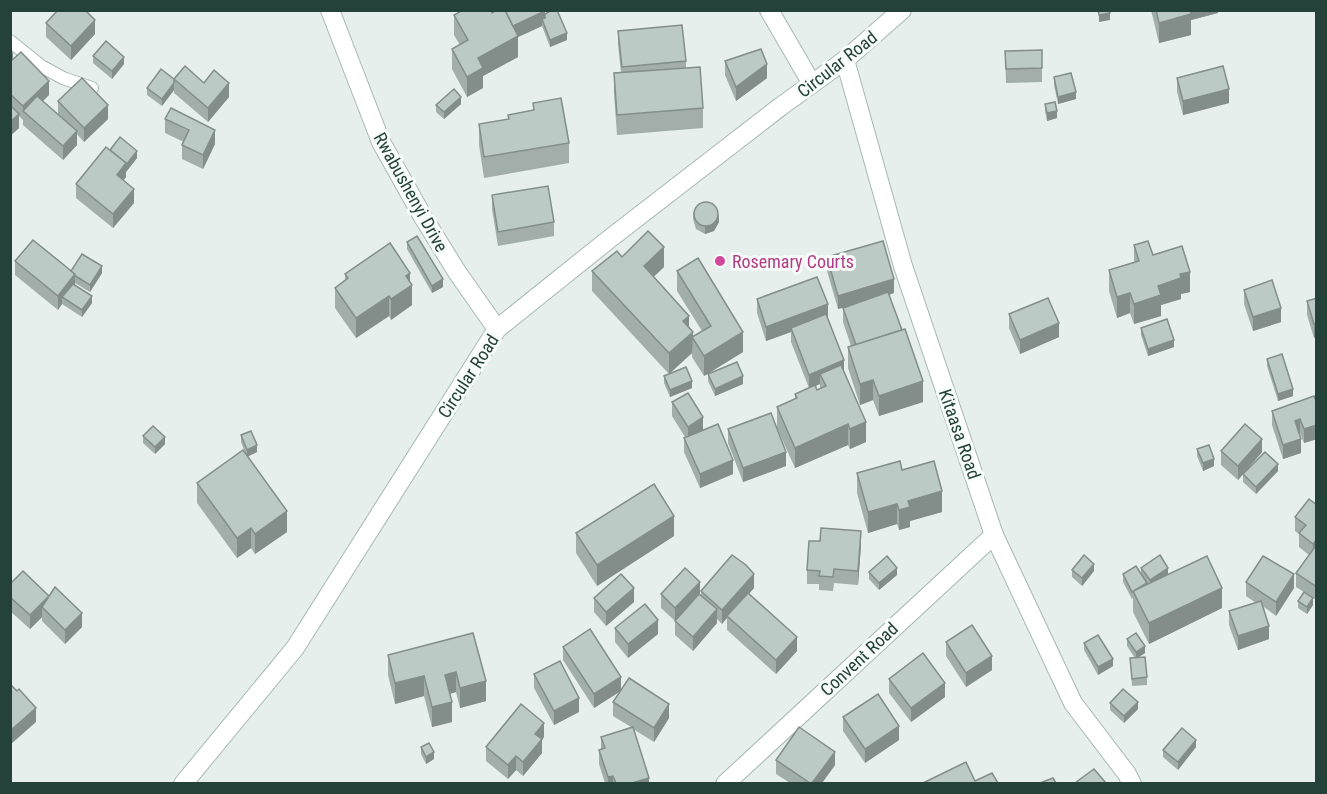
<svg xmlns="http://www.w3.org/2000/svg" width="1327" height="794" font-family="'Roboto Condensed',sans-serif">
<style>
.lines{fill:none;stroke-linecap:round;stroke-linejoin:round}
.service-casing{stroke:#a8b8b2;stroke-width:14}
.minor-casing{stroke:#a8b8b2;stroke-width:20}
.tertiary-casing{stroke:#a8b8b2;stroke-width:20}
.service{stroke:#fff;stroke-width:12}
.minor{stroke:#fff;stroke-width:18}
.tertiary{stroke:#fff;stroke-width:18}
.wall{fill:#a1aea9;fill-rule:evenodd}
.shaded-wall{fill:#838d89}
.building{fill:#bbcac4;stroke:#838d89;stroke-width:1.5}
.hotel-dot{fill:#d1479c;stroke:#f7fbf9;stroke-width:2}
.labels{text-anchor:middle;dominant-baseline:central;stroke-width:6;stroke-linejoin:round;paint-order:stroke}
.street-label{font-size:18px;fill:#24423a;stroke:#f7fbf9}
.hotel-label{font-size:18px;fill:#b23c85;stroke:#f7fbf9;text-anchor:start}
</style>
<rect width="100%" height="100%" fill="#e6efeb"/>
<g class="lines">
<defs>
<polyline id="service" points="10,41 41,66 63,78 92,88"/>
<g id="minor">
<polyline points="330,10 381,142 423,217 457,272 497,329"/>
<polyline points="769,10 812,84"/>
<polyline points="845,60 903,266 994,535 1073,703 1127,774 1132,784"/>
<polyline points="725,784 994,535"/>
</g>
<polyline id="tertiary" points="183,784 295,648 497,329 608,240 780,107 845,60 902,10"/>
</defs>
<use href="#service" class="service-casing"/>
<use href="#minor" class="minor-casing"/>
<use href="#tertiary" class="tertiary-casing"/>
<use href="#service" class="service"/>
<use href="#minor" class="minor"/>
<use href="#tertiary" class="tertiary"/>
</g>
<g class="wall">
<polygon points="1151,10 1218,10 1218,13 1191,20 1191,35 1159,43"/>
<polygon points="492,13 545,14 567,40 550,47 542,26 518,37 518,57 483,76 483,88 467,97 452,69 452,49 460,45 454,35 454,15"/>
<polygon points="46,23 95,34 71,60 46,37"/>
<polygon points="618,31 686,61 686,68 703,108 703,128 617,135 614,94 614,73 621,73 618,45"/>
<polygon points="10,49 13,59 49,95 43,101 58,115 58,101 108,119 84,142 77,134 77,145 63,160 23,125 23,120 19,116 19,128 10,136"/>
<polygon points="1042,50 1042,82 1006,83 1005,51"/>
<polygon points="93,56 124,64 112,79 93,63"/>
<polygon points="725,61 767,78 736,101 725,75"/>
<polygon points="1054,77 1076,99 1058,104 1054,85"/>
<polygon points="1177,78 1229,103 1183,115 1177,92"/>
<polygon points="174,79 204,83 229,97 208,122 174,93 174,90 162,106 147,95 147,88"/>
<polygon points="533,103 569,143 569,163 484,178 479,145 479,124 508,119 508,115 533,110"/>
<polygon points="461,104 444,119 436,112 436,105"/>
<polygon points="1045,104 1057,118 1047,121 1045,111"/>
<polygon points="165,119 215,144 203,169 182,159 182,145 184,142 165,133"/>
<polygon points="110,150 137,158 126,172 126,177 123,180 134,203 113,228 76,198 76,184"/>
<polygon points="492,195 554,222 554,236 498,246 492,209"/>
<polygon points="693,212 719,222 714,231 705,234 696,229 693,219"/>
<polygon points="407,242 443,287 432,293 407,249"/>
<polygon points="1134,245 1153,255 1190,292 1181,294 1181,299 1161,305 1161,316 1134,324 1130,313 1117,318 1109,291 1109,270 1134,262"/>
<polygon points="622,257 664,267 653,277 689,328 693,336 702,331 677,291 677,271 743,352 704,376 692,357 692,353 669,374 592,291 592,271"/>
<polygon points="827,257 894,293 889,295 923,402 879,416 873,400 860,405 848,368 848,347 851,346 843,322 843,308 847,307 838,309 827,271"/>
<polygon points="15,261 71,271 102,273 90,292 75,283 75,285 92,303 82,317 62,304 58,310 15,275"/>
<polygon points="345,274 410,282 412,305 391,320 389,316 356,338 335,308 335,288 345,281"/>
<polygon points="1244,290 1281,322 1253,331 1244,304"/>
<polygon points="1317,298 1314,338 1307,315 1307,301"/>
<path d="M757,299L828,318L866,442L850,449L848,445L795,468L777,428V407L795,399V394L809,388L791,342V332L766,341L757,313ZM820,384V388L817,390L815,386Z"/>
<polygon points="1009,314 1059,337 1020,354 1009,328"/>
<polygon points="1141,328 1174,347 1148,356 1141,335"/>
<polygon points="1267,359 1293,396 1278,401 1267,366"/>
<polygon points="708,374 743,384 715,396 708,381"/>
<polygon points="664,376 692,388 670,397 664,383"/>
<polygon points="672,402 703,430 733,474 700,488 684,452 684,438 685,437 672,416"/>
<polygon points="1317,404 1317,439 1304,443 1300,433 1299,434 1301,453 1283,459 1272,425 1272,411"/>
<polygon points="728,429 786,466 743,482 728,443"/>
<polygon points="241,435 257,452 247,456 287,532 255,554 251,548 237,558 197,503 197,483 246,455 241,442"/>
<polygon points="143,436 165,444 155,454 143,443"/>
<polygon points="1197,449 1214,466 1203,471 1197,456"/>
<polygon points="1221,451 1262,452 1238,480 1221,465"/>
<polygon points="902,470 942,512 910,521 910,527 899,530 897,524 868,533 857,493 857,473"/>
<polygon points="1278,471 1256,494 1243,482 1243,474"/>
<polygon points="1317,505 1317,601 1313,598 1313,605 1307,614 1298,608 1298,601 1304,592 1296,587 1296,573 1309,555 1299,547 1299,534 1295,531 1295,517"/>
<polygon points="576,533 674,536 597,586 576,553"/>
<polygon points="861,545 858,585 834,583 833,591 819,590 819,584 807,584 807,570"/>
<polygon points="1141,568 1168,574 1222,608 1149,644 1133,612 1133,598 1132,599 1123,582 1123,574 1141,574"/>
<polygon points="1072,570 1094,571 1082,586 1072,577"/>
<polygon points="869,572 897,575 879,590 869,579"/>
<polygon points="1246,582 1294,588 1276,616 1264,607 1269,639 1238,650 1229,625 1229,611 1256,603 1246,596"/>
<polygon points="10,584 82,627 65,644 42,621 42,617 30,629 10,611"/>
<polygon points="754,588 749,593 797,651 776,674 727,630 727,618 722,624 717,619 717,623 693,651 675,635 675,621 661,608 661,594 700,594 701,595 701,591"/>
<polygon points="594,598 634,602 606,626 594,612"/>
<polygon points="615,628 658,634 628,658 615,642"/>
<polygon points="473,633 486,701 460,708 456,692 450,694 452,722 432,727 424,696 395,704 388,675 388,655"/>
<polygon points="1127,639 1145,653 1139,657 1147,677 1147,685 1132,686 1130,658 1135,658 1127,646"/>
<polygon points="946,642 992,670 966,687 946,656"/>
<polygon points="1084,643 1113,666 1098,675 1084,650"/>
<polygon points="563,647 621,690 669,718 654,742 633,729 649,783 605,783 599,764 599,750 601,749 601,737 631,727 613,716 613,702 620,691 594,708 563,660"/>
<polygon points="534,674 579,712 554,725 534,688"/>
<polygon points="889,679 945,697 911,722 889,693"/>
<polygon points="1110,703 1138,709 1124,723 1110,710"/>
<polygon points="843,717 899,740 865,763 843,731"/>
<polygon points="544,737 542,740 542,753 523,776 516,770 508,779 486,761 486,747"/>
<polygon points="421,747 434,759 426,764 421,754"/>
<polygon points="1196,747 1178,770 1163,757 1163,750"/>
<polygon points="776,760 835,765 822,783 790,783 776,774"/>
</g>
<g class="shaded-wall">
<polygon points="1188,10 1218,10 1218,13 1191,20 1191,35 1159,43 1159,23"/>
<polygon points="545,11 545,25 542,19 542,26 518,37 518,57 483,76 483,88 467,97 467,77 478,58 510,27"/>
<polygon points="1110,13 1110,20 1099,22 1099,15"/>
<polygon points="95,20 95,34 71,60 71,46"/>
<polygon points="567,33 567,40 550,47 550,40"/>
<polygon points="13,52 13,66 10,68 10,54"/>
<polygon points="124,57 124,64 112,79 112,71"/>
<polygon points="767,64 767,78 736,101 736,87"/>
<polygon points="49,81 49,95 28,115 23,111 23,120 23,106"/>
<polygon points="174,83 174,90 162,106 162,99"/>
<polygon points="229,83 229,97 208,122 208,108"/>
<polygon points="1229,89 1229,103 1183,115 1183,101"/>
<polygon points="1076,92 1076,99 1058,104 1058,97"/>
<polygon points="461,97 461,104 444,119 444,112"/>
<polygon points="108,105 108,119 84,142 84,128"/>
<polygon points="1057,111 1057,118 1047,121 1047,113"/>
<polygon points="19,114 19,128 10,136 10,122"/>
<polygon points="215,130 215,144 203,169 203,155"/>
<polygon points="77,131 77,145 63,160 63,146"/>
<polygon points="137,151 137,158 126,172 126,177 117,189 117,175"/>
<polygon points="134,189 134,203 113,228 113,214"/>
<polygon points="719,215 719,222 714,231 705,234 705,226"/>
<polygon points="664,247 664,267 644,286 644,266"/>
<polygon points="102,266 102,273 90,292 90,285"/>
<polygon points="1190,272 1190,292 1181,294 1181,299 1161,305 1161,316 1134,324 1134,304 1158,286 1180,274"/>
<polygon points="410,273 410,287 412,285 412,305 391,320 391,299 406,276"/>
<polygon points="75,274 75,288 62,297 62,304 58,310 58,296"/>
<polygon points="443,279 443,287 432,293 432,286"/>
<polygon points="894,279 894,293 838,309 838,296"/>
<polygon points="1130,293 1130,313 1117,318 1117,297"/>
<polygon points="92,296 92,303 82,317 82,310"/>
<polygon points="389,296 389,316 356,338 356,318"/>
<polygon points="828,304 828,318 792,331 791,328 791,332 766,341 766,327"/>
<polygon points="1281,308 1281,322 1253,331 1253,317"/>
<polygon points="689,316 689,335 693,332 692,353 669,374 669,353 683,321"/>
<polygon points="1059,323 1059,337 1020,354 1020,340"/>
<polygon points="1317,323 1317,337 1314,338 1314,324"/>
<polygon points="743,332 743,352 704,376 704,356"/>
<polygon points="1174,340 1174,347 1148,356 1148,349"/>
<polygon points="844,360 844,374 820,374 820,384 809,389 809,375"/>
<polygon points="743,376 743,384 715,396 715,389"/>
<polygon points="873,380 873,400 860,405 860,384"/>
<polygon points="692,381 692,388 670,397 670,390"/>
<polygon points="923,381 923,402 879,416 879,396"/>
<polygon points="1293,389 1293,396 1278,401 1278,394"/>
<polygon points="703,417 703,431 688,441 688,427"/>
<polygon points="1300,419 1300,433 1295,435 1295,421"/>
<polygon points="866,422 866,442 850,449 850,429"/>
<polygon points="848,424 848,445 795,468 795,448"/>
<polygon points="1317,425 1317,439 1304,443 1304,429"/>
<polygon points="165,437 165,444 155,454 155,447"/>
<polygon points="1262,439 1262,452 1238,480 1238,466"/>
<polygon points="1301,439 1301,453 1283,459 1283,445"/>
<polygon points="257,445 257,452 247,457 247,450"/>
<polygon points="786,452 786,466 743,482 743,468"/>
<polygon points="1214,459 1214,466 1203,471 1203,463"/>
<polygon points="733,460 733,474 700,488 700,474"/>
<polygon points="1278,464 1278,471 1256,494 1256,487"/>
<polygon points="942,491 942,512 910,521 910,527 899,530 899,510 908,501"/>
<polygon points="897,504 897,524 868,533 868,512"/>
<polygon points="287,511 287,532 255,554 255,534"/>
<polygon points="674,516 674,536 597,586 597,565"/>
<polygon points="251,528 251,548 237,558 237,538"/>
<polygon points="861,531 861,545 858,585 858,571"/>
<polygon points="1317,539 1317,553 1313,558 1313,544"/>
<polygon points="1094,564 1094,571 1082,586 1082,578"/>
<polygon points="897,568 897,575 879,590 879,583"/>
<polygon points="1168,568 1168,575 1150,588 1150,580"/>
<polygon points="754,574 754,588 729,617 727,616 727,618 722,624 722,610"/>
<polygon points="1294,574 1294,588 1276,616 1276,602"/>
<polygon points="700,582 700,596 675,622 675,608"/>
<polygon points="634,588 634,602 606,626 606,612"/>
<polygon points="1222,588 1222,608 1149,644 1149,623"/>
<polygon points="49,596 42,607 42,617 30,629 30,615"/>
<polygon points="1313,598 1313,605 1307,614 1307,607"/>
<polygon points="717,609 717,623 693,651 693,637"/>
<polygon points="82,613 82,627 65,644 65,630"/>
<polygon points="658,620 658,634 628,658 628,644"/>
<polygon points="1269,626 1269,639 1238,650 1238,636"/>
<polygon points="797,637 797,651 776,674 776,660"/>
<polygon points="1145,646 1145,653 1136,659 1136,652"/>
<polygon points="992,656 992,670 966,687 966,673"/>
<polygon points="1113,659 1113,666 1098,675 1098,667"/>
<polygon points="456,672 456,692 445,695 445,675"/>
<polygon points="424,676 424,696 395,704 395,683"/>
<polygon points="621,677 621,691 594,708 594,694"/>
<polygon points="486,681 486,701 460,708 460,688"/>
<polygon points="945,683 945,697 911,722 911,708"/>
<polygon points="579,698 579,712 554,725 554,711"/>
<polygon points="452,702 452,722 432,727 432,707"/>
<polygon points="1138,702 1138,709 1124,723 1124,716"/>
<polygon points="669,704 669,718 654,742 654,728"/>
<polygon points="36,708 36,722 10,745 10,731"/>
<polygon points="544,723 544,737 542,740 542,753 523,776 523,762 535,734"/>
<polygon points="899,726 899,740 865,763 865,749"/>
<polygon points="1196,740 1196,747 1178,770 1178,762"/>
<polygon points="434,752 434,759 426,764 426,757"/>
<polygon points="835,752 835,765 822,783 812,783"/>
<polygon points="516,756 516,770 508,779 508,765"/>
<polygon points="613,776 613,783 608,783 608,777"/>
<polygon points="649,778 649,783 632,783"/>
</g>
<g class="building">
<polygon points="58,10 85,10 95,20 71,46 46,23"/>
<polygon points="463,10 491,10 492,13 497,10 505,10 518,36 478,58 483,68 467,77 452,49 468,40 454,15"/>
<polygon points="505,10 545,10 545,11 513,26"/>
<polygon points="552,10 557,10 567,33 550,40 542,19 545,18 545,14"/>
<polygon points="1098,10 1109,10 1110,13 1099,15"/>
<polygon points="1156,10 1190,10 1191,14 1159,23"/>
<polygon points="682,25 686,61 622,67 618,31"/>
<polygon points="106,41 124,57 112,71 93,56"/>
<polygon points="761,49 767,64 736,87 725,61"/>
<polygon points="1042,50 1042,68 1006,69 1005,51"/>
<polygon points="21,52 49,81 23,106 10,94 10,62"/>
<polygon points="185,66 204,83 214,70 229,83 208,108 174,79"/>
<polygon points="1223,66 1229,89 1183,101 1177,78"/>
<polygon points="700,67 703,108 617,115 614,73"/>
<polygon points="161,69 174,79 174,83 162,99 147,88"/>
<polygon points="1071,73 1076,92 1058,97 1054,77"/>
<polygon points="82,78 108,105 84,128 58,101"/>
<polygon points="454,89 461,97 444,112 436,105"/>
<polygon points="37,96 77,131 63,146 23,111"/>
<polygon points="561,98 569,143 484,157 479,124 509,119 508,115 534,110 533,103"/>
<polygon points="1055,102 1057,111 1047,113 1045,104"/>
<polygon points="10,105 19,114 10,122"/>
<polygon points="171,108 215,130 203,155 182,145 189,130 165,119"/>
<polygon points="120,137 137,151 126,165 126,163 110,150"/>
<polygon points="106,147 126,163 117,175 134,189 113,214 76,184"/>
<polygon points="548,186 554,222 498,232 492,195"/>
<circle cx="706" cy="214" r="12"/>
<polygon points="648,231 664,247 644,266 689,316 683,321 693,332 669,353 592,271 617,251 622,257"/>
<polygon points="417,236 443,279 432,286 407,242"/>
<polygon points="33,240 75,274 58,296 15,261"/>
<polygon points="883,241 894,279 838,296 827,257"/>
<polygon points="1148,241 1153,255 1182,246 1190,272 1180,274 1181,278 1158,286 1161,295 1134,304 1130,293 1117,297 1109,270 1139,261 1134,245"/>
<polygon points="390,243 410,273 406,276 412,285 391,299 389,296 356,318 335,288 348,278 345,274"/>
<polygon points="82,254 102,266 90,285 74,275 75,274 71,271"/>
<polygon points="698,258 743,332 704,356 692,337 711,326 677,271"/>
<polygon points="817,277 828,304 766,327 757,299"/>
<polygon points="1272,280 1281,308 1253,317 1244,290"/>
<polygon points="73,284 92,296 82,310 62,297"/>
<polygon points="888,292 902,330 856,345 843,308"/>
<polygon points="1048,298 1059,323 1020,340 1009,314"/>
<polygon points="1317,298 1317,323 1314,324 1307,301"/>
<polygon points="826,314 844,360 809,375 791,328"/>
<polygon points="1167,319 1174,340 1148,349 1141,328"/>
<polygon points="905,329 923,381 879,396 873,380 860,384 848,347"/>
<polygon points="1282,354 1293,389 1278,394 1267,359"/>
<polygon points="737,362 743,376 715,389 708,374"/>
<polygon points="841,365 866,422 850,429 848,424 795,448 777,407 797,398 795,394 815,385 817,390 826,386 820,374"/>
<polygon points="686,367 692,381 670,390 664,376"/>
<polygon points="688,393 703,417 688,427 672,402"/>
<polygon points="1314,396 1317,404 1317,425 1304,429 1300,419 1295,421 1301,439 1283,445 1272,411"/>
<polygon points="771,413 786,452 743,468 728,429"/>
<polygon points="718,424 733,460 700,474 684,438"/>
<polygon points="1245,424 1262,439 1238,466 1221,451"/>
<polygon points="153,426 165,437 155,447 143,436"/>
<polygon points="251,431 257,445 247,450 241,435"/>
<polygon points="1209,445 1214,459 1203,463 1197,449"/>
<polygon points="243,450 287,511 255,534 251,528 237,538 197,483"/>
<polygon points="1265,452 1278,464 1256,487 1243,474"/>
<polygon points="900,461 902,470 934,461 942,491 908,501 910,507 899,510 897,504 868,512 857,473"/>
<polygon points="654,484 674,516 597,565 576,533"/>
<polygon points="1309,499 1317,505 1317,539 1313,544 1299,533 1306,525 1295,517"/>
<polygon points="821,528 861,531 858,571 834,569 833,577 819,576 820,571 807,570 809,541 820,541"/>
<polygon points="1317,544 1317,587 1296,573"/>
<polygon points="732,555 746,565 754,574 722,610 701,591"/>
<polygon points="1084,555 1094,564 1082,578 1072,570"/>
<polygon points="1160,555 1168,568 1150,580 1141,568"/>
<polygon points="887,556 897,568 879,583 869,572"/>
<polygon points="1207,556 1222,588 1149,623 1133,591"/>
<polygon points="1263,556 1294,574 1276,602 1246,582"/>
<polygon points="1136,566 1147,583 1132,592 1123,574"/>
<polygon points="685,568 700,582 675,608 661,594"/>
<polygon points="23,571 49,596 30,615 10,597 10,584"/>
<polygon points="621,574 634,588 606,612 594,598"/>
<polygon points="55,587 82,613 65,630 42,607"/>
<polygon points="1304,592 1313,598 1307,607 1298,601"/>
<polygon points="748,593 797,637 776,660 727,616"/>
<polygon points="699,594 717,609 693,637 675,621"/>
<polygon points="1261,601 1269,626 1238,636 1229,611"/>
<polygon points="645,604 658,620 628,644 615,628"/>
<polygon points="972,625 992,656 966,673 946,642"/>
<polygon points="590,629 621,677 594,694 563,647"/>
<polygon points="473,633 486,681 460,688 456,672 445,675 452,702 432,707 424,676 395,683 388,655"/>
<polygon points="1136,633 1145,646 1136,652 1127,639"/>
<polygon points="1098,635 1113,659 1098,667 1084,643"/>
<polygon points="923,653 945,683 911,708 889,679"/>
<polygon points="1145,657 1147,677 1132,679 1130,658"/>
<polygon points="560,661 579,698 554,711 534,674"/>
<polygon points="629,678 669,704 654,728 613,702"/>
<polygon points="10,684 17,691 19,689 36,708 10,731"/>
<polygon points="1123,689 1138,702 1124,716 1110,703"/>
<polygon points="878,694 899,726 865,749 843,717"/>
<polygon points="521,704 544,723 535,734 542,739 523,762 516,756 508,765 486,747"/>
<polygon points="633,727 649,778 632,783 616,783 613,776 608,777 599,750 605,748 601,737"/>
<polygon points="799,727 835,752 812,783 810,783 776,760"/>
<polygon points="1182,728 1196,740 1178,762 1163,750"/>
<polygon points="429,743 434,752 426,757 421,747"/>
<polygon points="966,762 975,781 992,773 998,783 923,783"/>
<polygon points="1094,769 1106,783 1075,783"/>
<polygon points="1053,778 1056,783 1040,783"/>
</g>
<circle class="hotel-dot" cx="720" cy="261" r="6"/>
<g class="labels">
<g class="street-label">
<text transform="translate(837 64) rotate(-38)">Circular Road</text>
<text transform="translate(411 192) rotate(61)">Rwabushenyi Drive</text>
<text transform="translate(468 376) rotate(-57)">Circular Road</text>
<text transform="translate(960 434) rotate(71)">Kitaasa Road</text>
<text transform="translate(859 659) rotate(-43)">Convent Road</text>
</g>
<g class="hotel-label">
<text x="732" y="261">Rosemary Courts</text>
</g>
</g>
<rect width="1327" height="794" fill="none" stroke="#24423a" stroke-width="24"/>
</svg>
